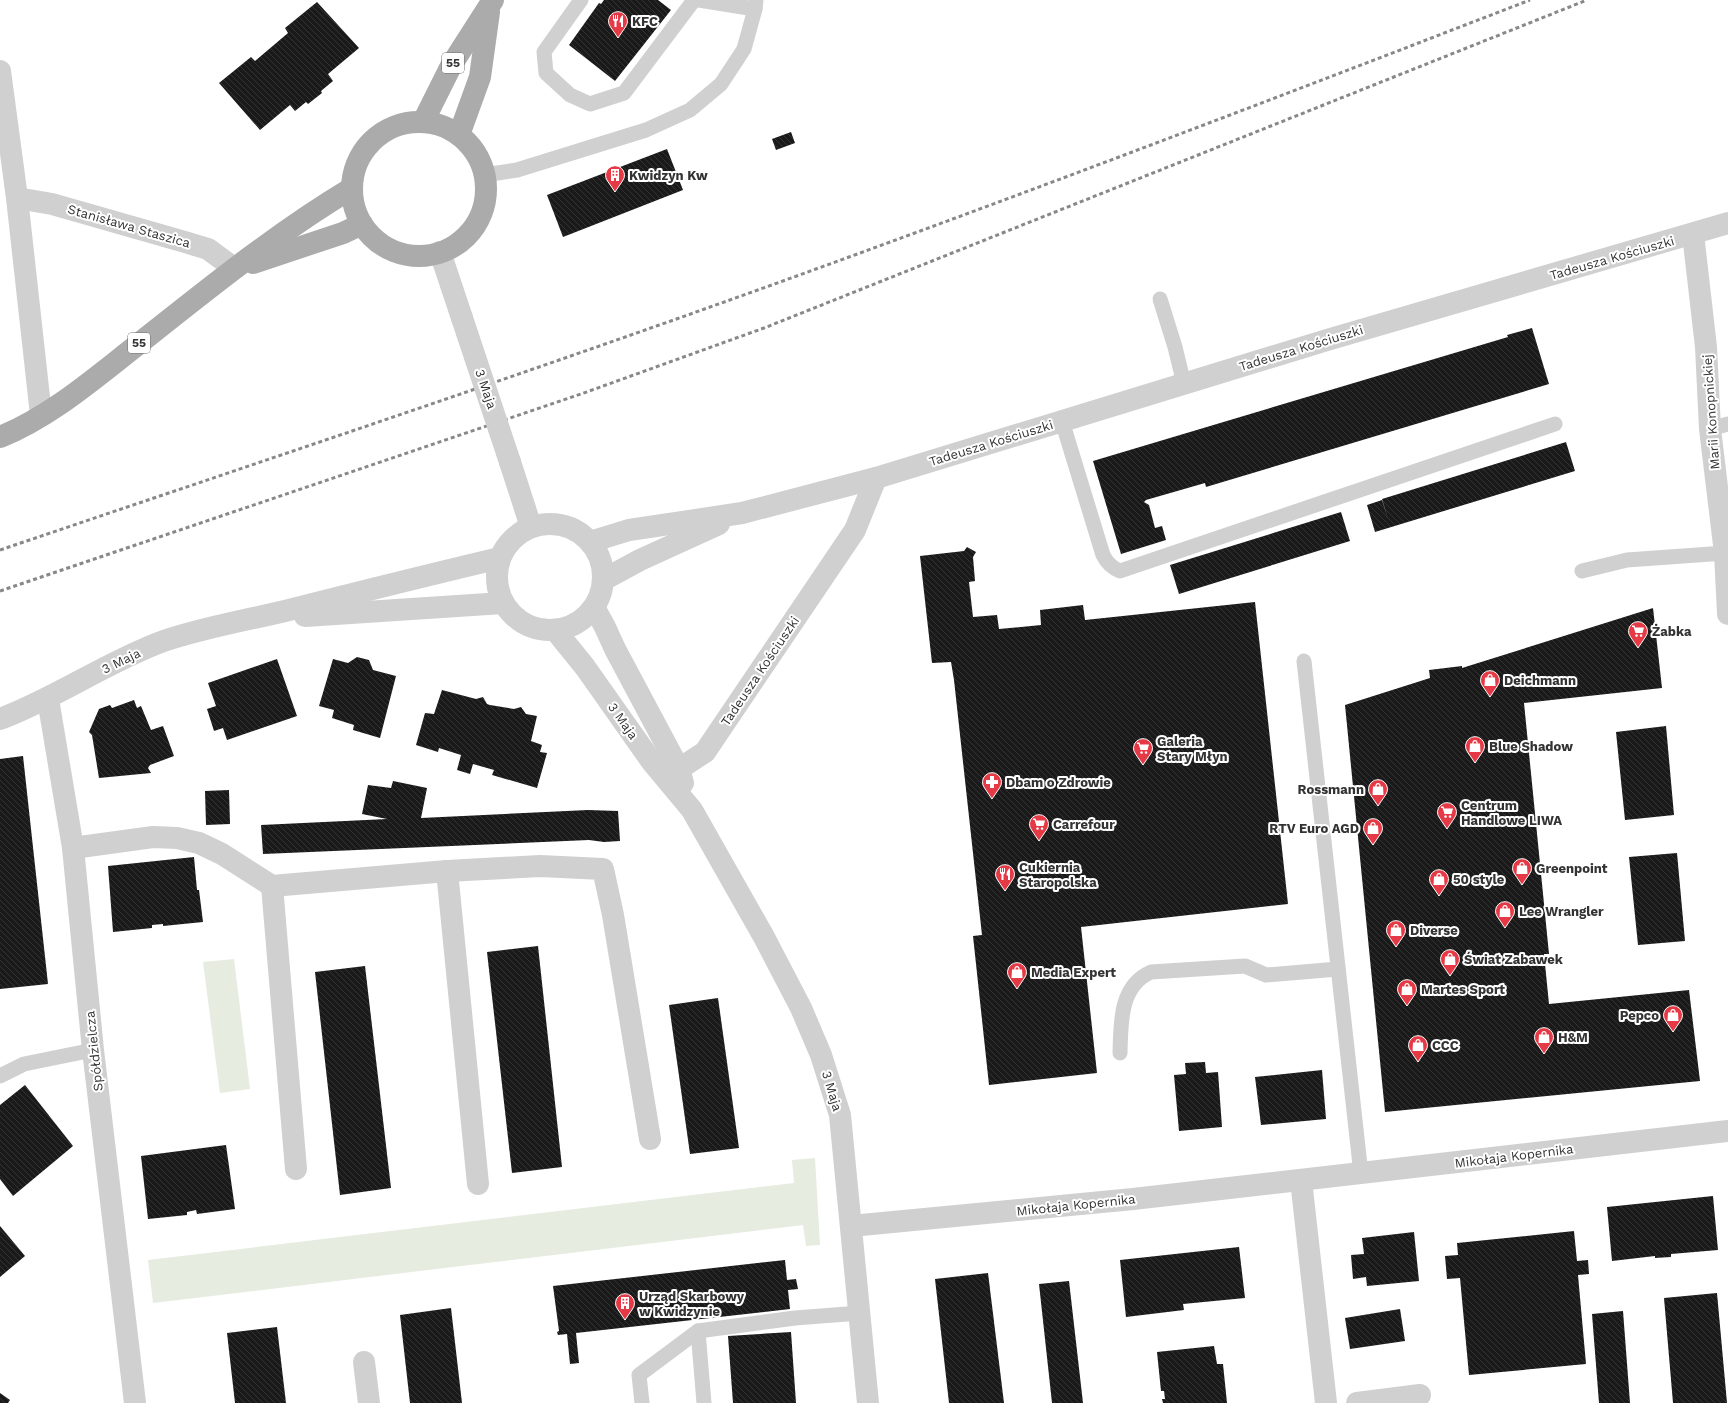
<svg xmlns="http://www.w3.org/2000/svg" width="1728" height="1403" font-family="'Work Sans',sans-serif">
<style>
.park{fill:#e6ecdf}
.building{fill:url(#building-back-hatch)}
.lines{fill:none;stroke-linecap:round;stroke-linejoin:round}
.service{stroke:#d0d0d0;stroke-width:15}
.minor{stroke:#d0d0d0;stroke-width:22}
.primary{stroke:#ababab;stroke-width:22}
.rail{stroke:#888;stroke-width:3;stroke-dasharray:4 3;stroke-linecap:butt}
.minor-bridge{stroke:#d0d0d0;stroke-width:22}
.labels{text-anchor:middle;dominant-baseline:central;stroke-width:4;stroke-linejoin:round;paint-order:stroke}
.shield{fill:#fff;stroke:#707070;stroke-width:1}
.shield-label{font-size:12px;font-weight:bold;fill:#333}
.poi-label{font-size:13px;font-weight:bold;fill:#333;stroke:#fff;text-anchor:start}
.street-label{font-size:13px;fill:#333;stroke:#fff}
</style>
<defs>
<pattern id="building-back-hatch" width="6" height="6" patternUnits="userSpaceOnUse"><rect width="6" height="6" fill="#1a1a1a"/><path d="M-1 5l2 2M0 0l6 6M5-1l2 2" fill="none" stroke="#333"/></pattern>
</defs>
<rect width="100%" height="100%" fill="#fff"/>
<g class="park">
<polygon points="234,959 250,1089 220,1093 203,962"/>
<polygon points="815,1158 820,1245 806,1246 803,1225 153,1303 148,1260 794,1183 792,1160"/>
</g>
<g class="building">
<polygon points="604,0 658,0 671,10 615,81 569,45 599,3 601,4"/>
<polygon points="317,2 359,48 328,74 333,81 321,91 322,93 308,104 306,102 295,111 290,105 260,130 219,83 251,57 255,61 288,33 285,28"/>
<polygon points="791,132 795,143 776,150 772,139"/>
<polygon points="667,149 683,190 563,237 547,195"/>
<polygon points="1532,328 1549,384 1206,487 1205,483 1146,500 1144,502 1149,505 1155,528 1162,526 1166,540 1121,554 1093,461 1508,337 1507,335"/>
<polygon points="1566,442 1575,471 1375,532 1367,505 1382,500 1388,519 1382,499"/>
<polygon points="1341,512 1350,541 1179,594 1170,565"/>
<polygon points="967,547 976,552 973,557 975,581 969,582 973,617 997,615 999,629 1041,625 1040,610 1083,605 1085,620 1255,602 1288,904 1081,927 1097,1073 989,1085 973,936 982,935 954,680 951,662 932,663 920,556 964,551"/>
<polygon points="1653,608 1662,688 1524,703 1549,954 1544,954 1549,1004 1689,990 1700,1081 1385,1112 1345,705 1430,678 1429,670 1462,666 1462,668"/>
<polygon points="357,657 369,660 373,670 396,676 380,738 353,730 354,725 332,718 334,710 319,706 333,659 348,663"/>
<polygon points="277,659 297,716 227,740 223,728 214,731 207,709 216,706 208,683"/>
<polygon points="442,690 476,699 483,697 487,704 490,705 514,709 521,707 526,714 537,716 531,741 542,745 540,752 547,753 537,788 492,775 494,770 473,764 470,774 457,770 461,755 439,748 438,752 416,745 425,713 434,714"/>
<polygon points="134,700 137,708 141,706 151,730 163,726 174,756 150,765 148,768 151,773 99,778 92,735 89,732 99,709 110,705 112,708"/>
<polygon points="1666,726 1674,815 1625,820 1616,732"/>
<polygon points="23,756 48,984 0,989 0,759"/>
<polygon points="393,781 427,788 421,818 588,810 618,811 620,841 604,842 589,840 263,854 261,825 387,819 362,814 368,785 391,788"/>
<polygon points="229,790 230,824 206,825 205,791"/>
<polygon points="1677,853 1685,941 1638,945 1629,857"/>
<polygon points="194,857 197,890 199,890 203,922 163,926 163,924 152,925 152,928 113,932 108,866"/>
<polygon points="538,946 562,1167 512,1173 487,952"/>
<polygon points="365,966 391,1188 340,1195 315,972"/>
<polygon points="718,998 739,1148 690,1154 669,1005"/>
<polygon points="1205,1062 1206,1073 1218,1072 1222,1127 1179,1131 1174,1075 1186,1074 1185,1063"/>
<polygon points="1322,1070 1326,1119 1261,1125 1255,1077"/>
<polygon points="25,1085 73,1146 13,1196 0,1179 0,1105"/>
<polygon points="226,1145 235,1209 197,1214 196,1210 187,1212 187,1215 148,1219 141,1156"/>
<polygon points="1713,1196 1718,1250 1671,1254 1671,1257 1655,1258 1655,1256 1612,1261 1607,1207"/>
<polygon points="0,1226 25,1256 0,1277"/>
<polygon points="1574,1231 1577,1261 1588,1260 1589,1274 1578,1275 1586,1364 1469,1375 1460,1278 1447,1279 1445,1256 1458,1255 1457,1243"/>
<polygon points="1414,1232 1419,1281 1367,1286 1366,1277 1353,1279 1351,1255 1364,1254 1362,1238"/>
<polygon points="1239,1247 1245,1298 1183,1304 1184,1310 1126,1317 1120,1260"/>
<polygon points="785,1260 787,1280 796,1279 798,1289 788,1290 790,1309 576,1333 579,1363 570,1364 567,1334 558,1335 557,1332 559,1331 553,1286"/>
<polygon points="988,1273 1004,1403 949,1403 935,1279"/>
<polygon points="1069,1281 1083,1403 1052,1403 1039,1284"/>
<polygon points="1717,1293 1727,1403 1673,1403 1664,1298"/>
<polygon points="451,1308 462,1403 410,1403 400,1315"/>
<polygon points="1400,1309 1405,1341 1350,1349 1345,1318"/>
<polygon points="1623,1311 1630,1403 1599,1403 1592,1314"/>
<polygon points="277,1327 286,1403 235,1403 227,1333"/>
<polygon points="791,1332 796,1403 733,1403 728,1336"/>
<polygon points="1214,1346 1217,1364 1223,1364 1227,1403 1163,1403 1162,1399 1165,1399 1164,1391 1161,1391 1157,1352"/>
<polygon points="0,1393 10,1400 8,1403 0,1403"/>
</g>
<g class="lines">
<g class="service">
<polyline points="581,0 544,52 546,73 570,95 590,104 624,93 694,0"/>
<polyline points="699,0 755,9"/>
<polyline points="484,175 517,170 646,130 690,110 721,84 744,49 755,9 756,0"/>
<polyline points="1160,299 1175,347 1184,384"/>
<path d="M1062,421L1103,555C1107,563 1112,568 1120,571L1555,424"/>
<polyline points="1710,429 1728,424"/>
<polyline points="1582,571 1627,560 1725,553"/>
<polyline points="1304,661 1361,1174"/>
<path d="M1120,1053C1121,1024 1119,986 1151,972L1245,966L1266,975L1338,969"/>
<polyline points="0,1076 24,1064 93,1050"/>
<polyline points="698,1331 704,1403"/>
<polyline points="642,1403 639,1375 698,1331 795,1318 860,1313"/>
</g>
<g class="minor">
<polyline points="0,71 17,198 41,415"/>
<polyline points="17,198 52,204 185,242 208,249 234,268"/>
<polyline points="1693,234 1706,347 1710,429 1725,553 1728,614"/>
<polyline points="440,252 462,318"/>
<polyline points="510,462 531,527"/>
<circle cx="550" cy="577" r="53"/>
<polyline points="590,542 629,530 742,513 876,478 1327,340 1728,223"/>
<polyline points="603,580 640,560 719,524"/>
<polyline points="594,607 605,627 615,649 679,769 683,783"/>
<polyline points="305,616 503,603"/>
<polyline points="555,630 585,667 652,762 692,810 764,937 801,1008 821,1055 840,1115 868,1403"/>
<polyline points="48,699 73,848 93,1050 135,1403"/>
<path d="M0,719C56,698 105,663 161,642C201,628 243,621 285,611C356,593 428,575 500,558"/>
<polyline points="679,769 705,752 855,530 876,478"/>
<polyline points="73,848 153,837 177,838 199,843 222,854 272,886 447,871 540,866 603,869 613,915 650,1139"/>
<polyline points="447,871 478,1184"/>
<polyline points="272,886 296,1169"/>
<polyline points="1301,1180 1326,1403"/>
<polyline points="851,1226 1133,1199 1728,1131"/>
<polyline points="364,1362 369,1403"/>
<polyline points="1357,1403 1420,1395"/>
</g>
<g class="primary">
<polyline points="423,122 452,64 493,0"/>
<circle cx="419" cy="189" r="67"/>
<polyline points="459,135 480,77 489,12"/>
<polyline points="253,263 343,233 362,224"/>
<path d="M0,437C52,416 97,376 141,342C209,288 277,233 352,188"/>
</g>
<g class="rail">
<path d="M0,550C242,468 486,387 727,301C996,205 1263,103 1530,0"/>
<polyline points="0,591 581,394 764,328 1587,0"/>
</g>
<polyline class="minor-bridge" points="462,318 510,462"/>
</g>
<defs>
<symbol id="restaurant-pin" viewBox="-11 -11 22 30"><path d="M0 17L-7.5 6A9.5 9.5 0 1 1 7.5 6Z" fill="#e63946" stroke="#fff"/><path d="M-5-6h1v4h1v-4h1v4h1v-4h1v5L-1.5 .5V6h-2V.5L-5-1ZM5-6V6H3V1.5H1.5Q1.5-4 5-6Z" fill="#fff"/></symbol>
<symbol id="building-pin" viewBox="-11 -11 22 30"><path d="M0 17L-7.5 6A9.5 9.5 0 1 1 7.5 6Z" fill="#e63946" stroke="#fff"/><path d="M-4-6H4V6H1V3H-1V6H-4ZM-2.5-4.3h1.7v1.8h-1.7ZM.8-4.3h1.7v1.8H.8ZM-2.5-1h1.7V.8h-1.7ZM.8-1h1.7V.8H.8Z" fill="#fff"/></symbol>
<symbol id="supermarket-pin" viewBox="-11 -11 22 30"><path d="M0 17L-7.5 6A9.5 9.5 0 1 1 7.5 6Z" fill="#e63946" stroke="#fff"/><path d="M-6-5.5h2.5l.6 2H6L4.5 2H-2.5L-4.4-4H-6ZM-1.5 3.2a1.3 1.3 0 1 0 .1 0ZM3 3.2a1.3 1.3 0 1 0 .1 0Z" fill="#fff"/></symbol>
<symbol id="shop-pin" viewBox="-11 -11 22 30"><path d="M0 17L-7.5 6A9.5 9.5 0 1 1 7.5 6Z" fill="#e63946" stroke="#fff"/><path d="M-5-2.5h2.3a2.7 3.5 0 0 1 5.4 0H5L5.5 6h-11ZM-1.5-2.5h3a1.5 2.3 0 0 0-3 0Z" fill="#fff"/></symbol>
<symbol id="pharmacy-pin" viewBox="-11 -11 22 30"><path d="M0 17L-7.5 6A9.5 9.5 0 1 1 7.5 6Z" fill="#e63946" stroke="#fff"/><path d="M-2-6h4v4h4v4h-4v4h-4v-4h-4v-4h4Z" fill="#fff"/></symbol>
</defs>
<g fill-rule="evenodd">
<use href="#restaurant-pin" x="607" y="10" width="22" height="30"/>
<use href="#building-pin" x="604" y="164" width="22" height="30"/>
<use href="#supermarket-pin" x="1627" y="620" width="22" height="30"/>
<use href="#shop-pin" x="1479" y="669" width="22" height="30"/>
<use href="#shop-pin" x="1464" y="735" width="22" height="30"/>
<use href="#supermarket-pin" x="1132" y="737" width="22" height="30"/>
<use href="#pharmacy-pin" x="981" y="771" width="22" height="30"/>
<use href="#shop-pin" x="1367" y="778" width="22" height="30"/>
<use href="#supermarket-pin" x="1436" y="801" width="22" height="30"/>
<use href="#supermarket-pin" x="1028" y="813" width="22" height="30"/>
<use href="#shop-pin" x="1362" y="817" width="22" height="30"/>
<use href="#shop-pin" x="1511" y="857" width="22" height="30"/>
<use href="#restaurant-pin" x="994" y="863" width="22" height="30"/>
<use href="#shop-pin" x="1428" y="868" width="22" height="30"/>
<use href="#shop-pin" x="1494" y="900" width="22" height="30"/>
<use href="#shop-pin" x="1385" y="919" width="22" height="30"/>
<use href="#shop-pin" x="1439" y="948" width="22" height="30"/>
<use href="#shop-pin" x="1006" y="961" width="22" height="30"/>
<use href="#shop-pin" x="1396" y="978" width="22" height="30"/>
<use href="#shop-pin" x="1662" y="1004" width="22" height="30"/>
<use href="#shop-pin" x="1533" y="1026" width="22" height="30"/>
<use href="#shop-pin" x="1407" y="1034" width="22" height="30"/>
<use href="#building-pin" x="614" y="1292" width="22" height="30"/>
</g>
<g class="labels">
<g class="shield">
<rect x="442" y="53" width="22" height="20" rx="3"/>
<rect x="128" y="333" width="22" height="20" rx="3"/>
</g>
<g class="shield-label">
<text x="453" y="63">55</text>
<text x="139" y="343">55</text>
</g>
<g class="poi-label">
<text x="632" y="21">KFC</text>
<text x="629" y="175">Kwidzyn Kw</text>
<text x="1652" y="631">Żabka</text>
<text x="1504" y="680">Deichmann</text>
<text x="1157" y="741">Galeria<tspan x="1157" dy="15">Stary Młyn</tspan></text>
<text x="1489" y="746">Blue Shadow</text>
<text x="1006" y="782">Dbam o Zdrowie</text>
<text x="1364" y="789" text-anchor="end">Rossmann</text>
<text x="1461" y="805">Centrum<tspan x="1461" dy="15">Handlowe LIWA</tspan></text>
<text x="1053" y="824">Carrefour</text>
<text x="1359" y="828" text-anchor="end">RTV Euro AGD</text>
<text x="1019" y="867">Cukiernia<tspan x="1019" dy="15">Staropolska</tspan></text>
<text x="1536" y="868">Greenpoint</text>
<text x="1453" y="879">50 style</text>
<text x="1519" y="911">Lee Wrangler</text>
<text x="1410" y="930">Diverse</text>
<text x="1464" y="959">Świat Zabawek</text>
<text x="1031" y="972">Media Expert</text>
<text x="1421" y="989">Martes Sport</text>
<text x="1659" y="1015" text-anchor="end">Pepco</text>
<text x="1558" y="1037">H&amp;M</text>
<text x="1432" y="1045">CCC</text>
<text x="639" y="1296">Urząd Skarbowy<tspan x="639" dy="15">w Kwidzynie</tspan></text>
</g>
<g class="street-label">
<text transform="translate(129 226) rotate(16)">Stanisława Staszica</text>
<text transform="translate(1612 258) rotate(-16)">Tadeusza Kościuszki</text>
<text transform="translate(1301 348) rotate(-17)">Tadeusza Kościuszki</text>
<text transform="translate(486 389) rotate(71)">3 Maja</text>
<text transform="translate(1711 412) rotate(-94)">Marii Konopnickiej</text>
<text transform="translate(991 443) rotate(-17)">Tadeusza Kościuszki</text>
<text transform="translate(121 661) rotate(-26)">3 Maja</text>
<text transform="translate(760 671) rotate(-56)">Tadeusza Kościuszki</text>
<text transform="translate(623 721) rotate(55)">3 Maja</text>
<text transform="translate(94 1051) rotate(-96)">Spółdzielcza</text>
<text transform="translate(832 1091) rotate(73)">3 Maja</text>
<text transform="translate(1514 1156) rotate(-7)">Mikołaja Kopernika</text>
<text transform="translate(1076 1205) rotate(-6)">Mikołaja Kopernika</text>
</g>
</g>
</svg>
